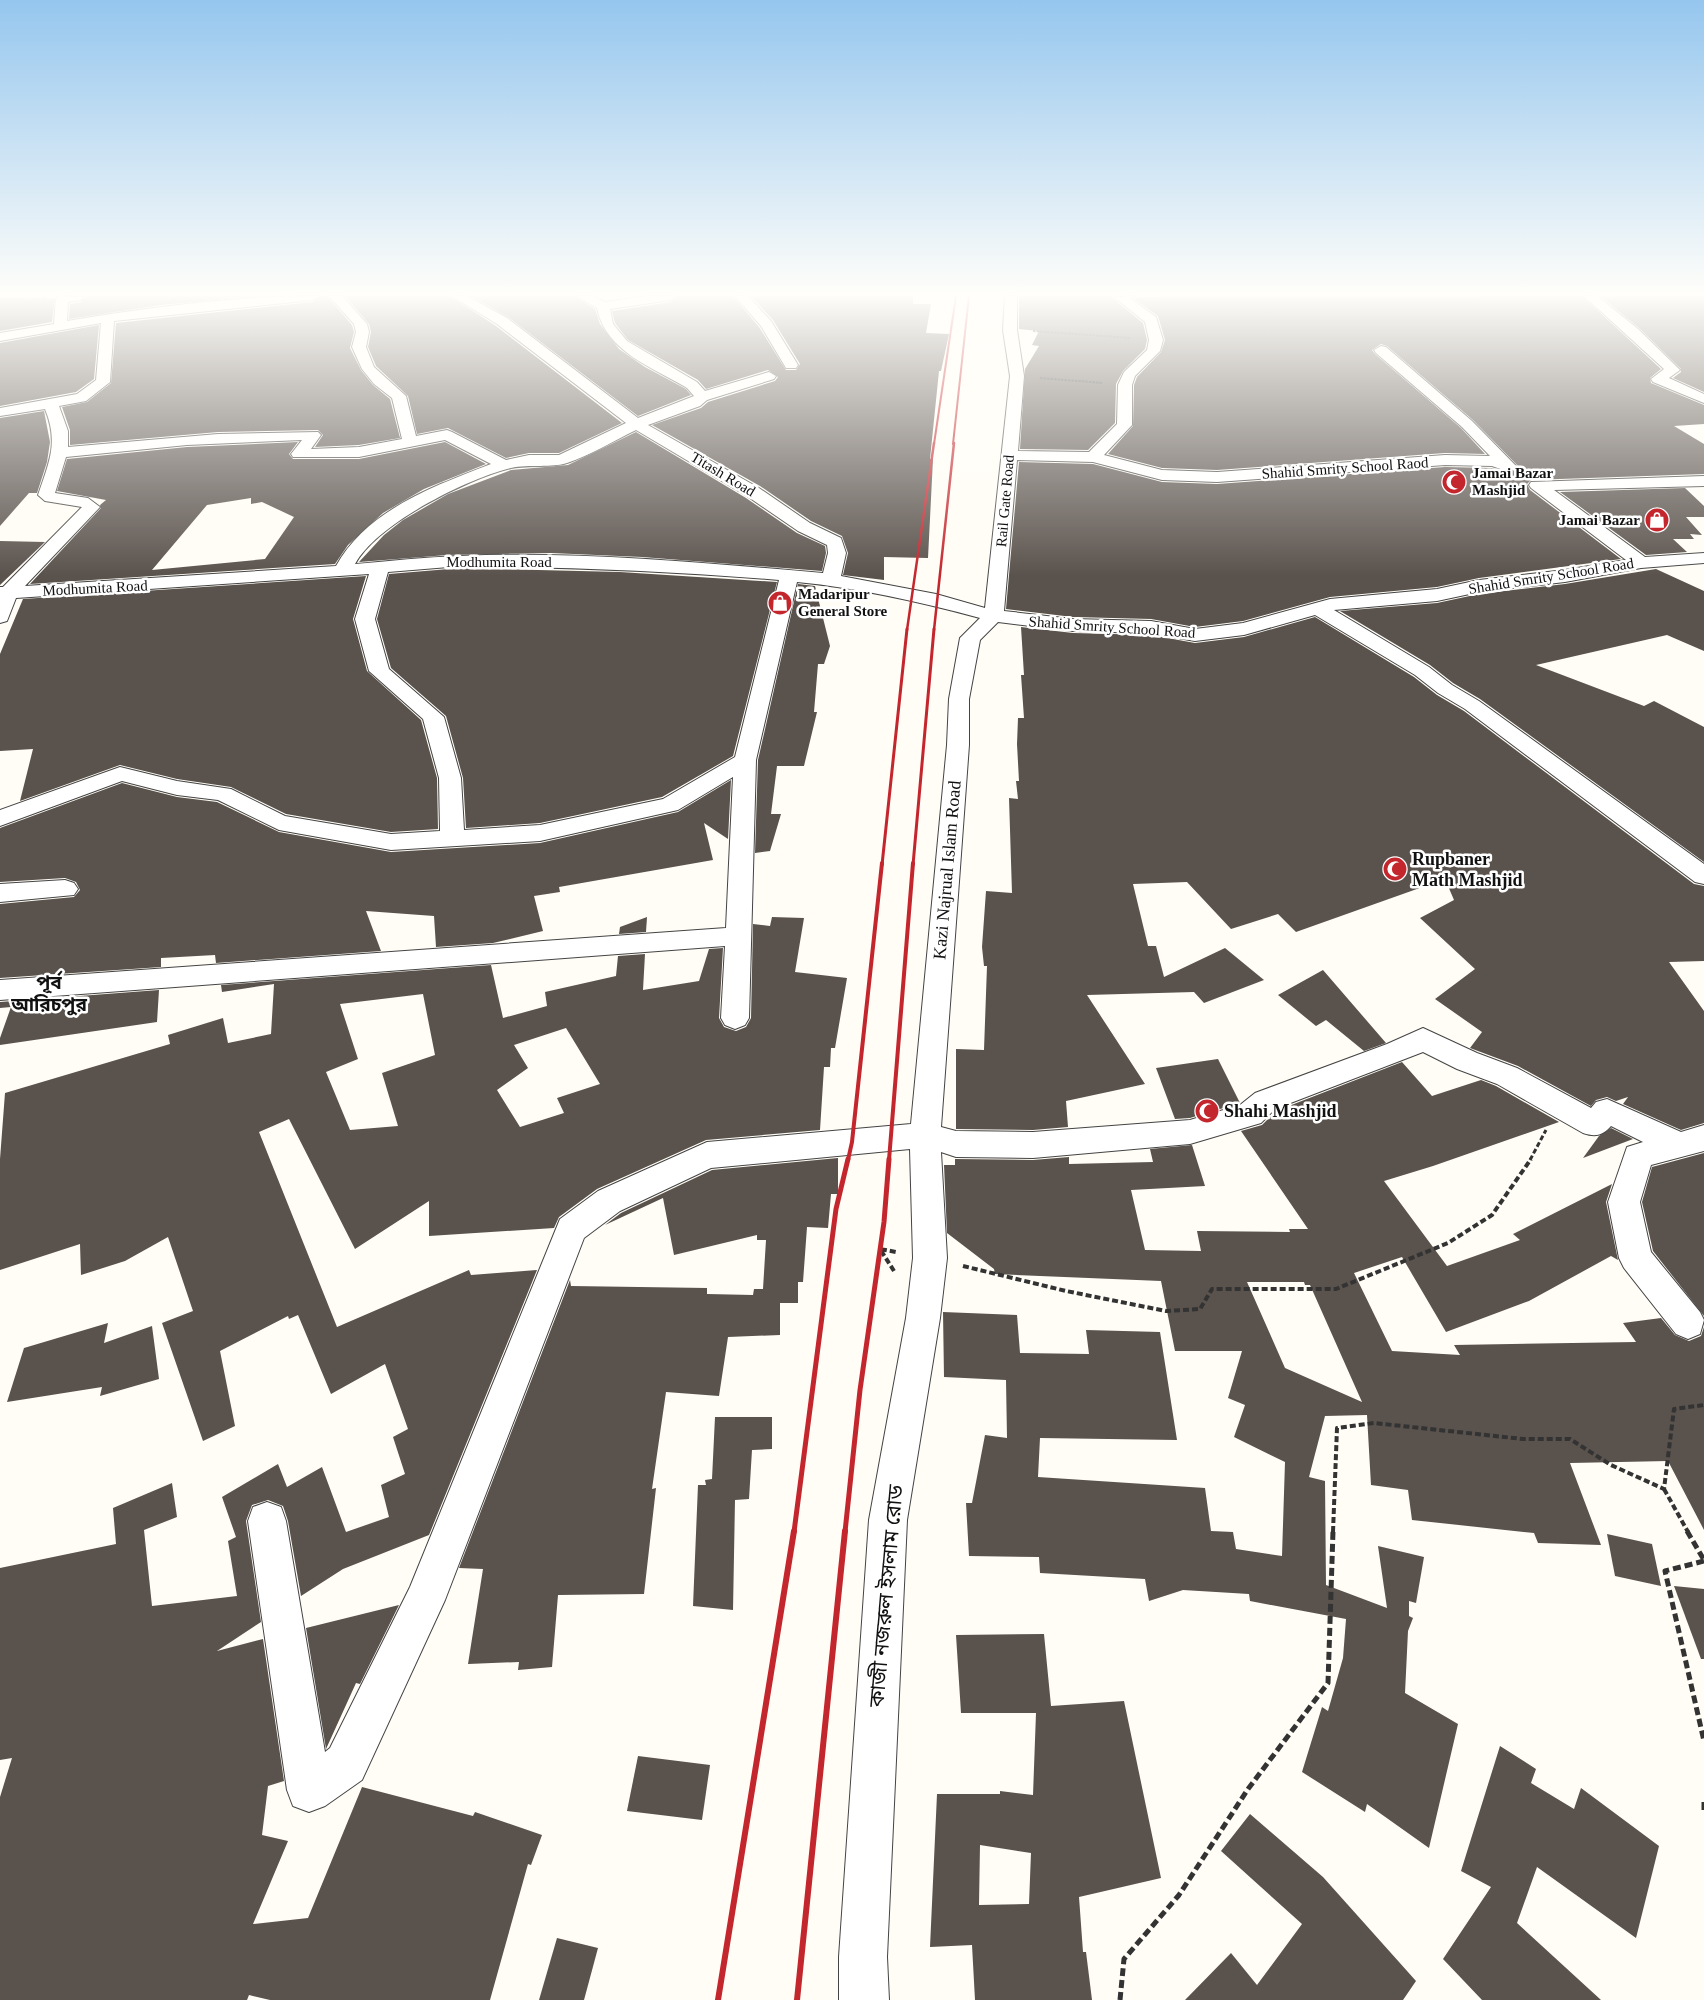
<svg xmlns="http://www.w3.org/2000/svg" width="1704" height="2000" font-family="'Times New Roman','Noto Sans Bengali',serif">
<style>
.building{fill:#5a524d;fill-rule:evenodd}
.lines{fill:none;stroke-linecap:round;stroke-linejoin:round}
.minor-casing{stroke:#444;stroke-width:2}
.path-far3{stroke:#333;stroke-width:2;stroke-dasharray:2.5 1;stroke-linecap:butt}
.path-far2{stroke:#333;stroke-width:3;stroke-dasharray:5 2.5;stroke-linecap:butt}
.path-far1{stroke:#333;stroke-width:4;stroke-dasharray:6 3;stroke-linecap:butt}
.path{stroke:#333;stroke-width:5;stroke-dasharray:8 4;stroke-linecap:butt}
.minor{fill:#fff;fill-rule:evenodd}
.rail-far5{stroke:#c4262e;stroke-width:2}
.rail-far4{stroke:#c4262e;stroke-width:2.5}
.rail-far3{stroke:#c4262e;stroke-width:3}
.rail-far2{stroke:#c4262e;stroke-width:4}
.rail-far1{stroke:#c4262e;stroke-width:5}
.rail{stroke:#c4262e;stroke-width:6}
.labels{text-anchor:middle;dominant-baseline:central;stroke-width:5;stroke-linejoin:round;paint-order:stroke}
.far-street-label{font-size:15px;fill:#111;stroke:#fff}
.far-poi-label{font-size:15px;font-weight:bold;fill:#111;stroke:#fff;text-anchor:start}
.poi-label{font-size:18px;font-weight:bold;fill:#111;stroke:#fff;text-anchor:start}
.street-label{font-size:18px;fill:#111;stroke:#fff}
.neighbourhood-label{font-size:19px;font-weight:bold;fill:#111;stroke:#fff}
.near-street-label{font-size:21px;fill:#111;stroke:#fff}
</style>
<rect width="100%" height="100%" fill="#fffdf5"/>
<g class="building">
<polygon points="84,296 257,296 161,305 69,319 70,304 81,302"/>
<polygon points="321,296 327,296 352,325 354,332 350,348 361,370 373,385 390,399 400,438 359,445 315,447 323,435 318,430 218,432 70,445 70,430 62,407 87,402 111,383 116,323 313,302"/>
<polygon points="345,296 450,296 496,326 622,423 559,453 529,453 506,458 448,428 417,434 408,396 376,366 368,347 371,332 369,324"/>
<polygon points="471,296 575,296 595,309 600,324 619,349 645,367 686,389 691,395 638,416 508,317"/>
<polygon points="679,296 733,296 759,327 786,370 796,370 800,364 773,320 751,296 913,296 913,304 931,304 926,333 949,334 941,371 939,371 930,459 933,459 928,558 884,557 884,580 843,575 848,553 842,536 811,521 760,486 652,425 701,408 708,402 775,381 778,377 768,370 706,389 698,380 628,340 615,323 612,311 671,302"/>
<polygon points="1019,296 1110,296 1143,323 1147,340 1145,349 1123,371 1116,384 1115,423 1088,450 1020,449 1025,369 1039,346 1032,345 1039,331 1019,329"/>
<polygon points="1582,296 1661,369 1650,378 1651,383 1704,405 1704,424 1674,426 1704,444 1704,474 1531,480 1527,484 1530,490 1621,559 1479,578 1437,587 1330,597 1243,621 1195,627 1151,619 1073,617 1006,609 1019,462 1093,464 1162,482 1217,484 1445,467 1492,468 1508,474 1519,467 1473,420 1387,346 1381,344 1372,350 1375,354 1461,428 1485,454 1445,453 1217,470 1162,468 1108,454 1133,426 1134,385 1137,377 1161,352 1165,340 1158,316 1134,299 1137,297"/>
<polygon points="1600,296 1704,296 1704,392 1673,378 1681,372 1681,369 1639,328"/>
<polygon points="47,297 47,299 55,298 52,322 0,331 0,298"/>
<polygon points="99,325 94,379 76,392 0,406 0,343"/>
<polygon points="44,411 50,442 47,462 37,493 29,493 0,526 0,418"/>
<polygon points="636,432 746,498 797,533 825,546 826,553 822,571 642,557 551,553 447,555 359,562 384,535 403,520 448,494 511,470 568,465"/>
<path d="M298,442L289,454L293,459H359L445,442L486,464L424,489L383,513L348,545L335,564L30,584L101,508L100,505L106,500L57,491L67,459L187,447ZM251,498V504L262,502L294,517L265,559L152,570L207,505Z"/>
<polygon points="1685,488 1704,506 1704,517 1686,517 1702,535 1690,534 1694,539 1673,539 1687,552 1646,555 1560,492"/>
<polygon points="0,541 45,542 0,585"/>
<polygon points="461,568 620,572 777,582 733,756 662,797 540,823 466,828 463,778 446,716 391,668 377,619 389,574"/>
<polygon points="1656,569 1704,591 1704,651 1667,635 1536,665 1644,706 1654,701 1704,727 1704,862 1480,699 1453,683 1430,665 1340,611 1437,603 1479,594 1565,584"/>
<polygon points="366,576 353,619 367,671 421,720 437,778 438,829 391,832 286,814 231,787 177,779 120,765 20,801 33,749 0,751 0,654 23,599"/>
<polygon points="798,584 815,586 830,646 824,664 818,664 814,712 817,712 804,766 777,766 771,814 781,814 770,851 755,853 758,760"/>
<polygon points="1315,617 1414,677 1437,695 1464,711 1694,884 1704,886 1704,961 1669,962 1704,1011 1704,1123 1681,1130 1623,1104 1628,1097 1616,1101 1607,1097 1596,1100 1591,1106 1518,1066 1470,1048 1482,1032 1435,999 1475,969 1420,918 1454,900 1445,879 1296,932 1278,914 1231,929 1187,882 1133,884 1148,946 1156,946 1164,977 1225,948 1264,980 1204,1003 1194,992 1087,995 1145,1084 1066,1101 1068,1127 1033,1130 956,1129 956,1049 984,1050 987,966 984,966 982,947 986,891 1012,893 1009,798 1018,799 1016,781 1019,781 1017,744 1018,718 1024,718 1021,675 1024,675 1021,627 1073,633 1151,635 1195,643 1244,637"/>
<polygon points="731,780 728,839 704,823 713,860 559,887 560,892 534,896 543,931 493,943 436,947 434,916 366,911 381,951 216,963 215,955 161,958 161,967 0,978 0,904 74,897 80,890 76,882 65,878 0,882 0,828 122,783 177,797 217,802 279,832 391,852 540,843 678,812"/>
<polygon points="647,917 646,932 619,934 620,927"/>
<path d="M772,917L804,918L795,972L847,978L835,1048H831L830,1067H824L820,1130L706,1140L597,1189L559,1217L554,1228L429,1236V1201L355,1249L289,1119L259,1132L337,1327L469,1270L471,1275L537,1270L429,1535L343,1569L301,1596L288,1521L283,1506L268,1500L252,1505L246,1521L261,1622L217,1651L263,1639L284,1781L268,1786L262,1835L288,1841L253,1924L308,1918L362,1787L473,1816L475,1812L542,1835L531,1865L528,1864L490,2000H270L249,1995L247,2000H0V1797L12,1758L0,1760V1568L116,1544L113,1508L172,1483L177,1517L144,1530L152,1606L237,1596L228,1541L236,1537L222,1497L278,1464L287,1487L322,1467L346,1532L389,1517L381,1485L405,1474L393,1437L408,1429L385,1364L331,1394L298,1315L289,1319L288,1316L220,1351L235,1426L203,1441L162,1323L193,1311L168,1237L125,1261L81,1275L80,1244L0,1270V1159L5,1093L170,1044L168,1035L223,1018L228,1043L271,1034L274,984L222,992L221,985L491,965L503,1018L547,1006L545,992L616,976L618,956L645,954L643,990L699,981L709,949L723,948L719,1018L724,1027L736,1031L746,1027L751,1018L753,924L770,926ZM423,994L435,1055L382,1073L398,1126L350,1130L326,1072L358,1059L340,1004ZM566,1028L600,1084L557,1098L564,1113L520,1127L497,1090L528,1068L514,1045Z"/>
<polygon points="1323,970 1386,1043 1364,1051 1326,1020 1316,1026 1278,995"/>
<polygon points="159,990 157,1022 0,1045 0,1038 11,1007 0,1008 0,1002"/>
<polygon points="1218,1059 1240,1103 1190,1118 1175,1119 1156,1068"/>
<path d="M1402,1062L1432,1096L1481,1080L1496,1086L1559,1122L1433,1166L1384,1181L1447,1266L1520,1240L1513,1234L1612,1184L1606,1202L1618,1260L1611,1256L1529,1301L1446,1332L1402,1257L1354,1273L1392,1351L1460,1355L1454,1345L1636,1342L1623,1323L1661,1318L1675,1335L1689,1341L1701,1336L1704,1327V1530L1668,1461L1570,1463L1601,1545L1538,1543L1534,1533L1412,1520L1408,1490L1371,1485L1367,1415L1325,1416L1309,1477L1325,1481L1326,1585L1387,1608L1378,1546L1424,1557L1416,1603L1409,1601V1616L1413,1618L1408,1631L1405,1693L1458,1724L1429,1848L1367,1804L1365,1812L1302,1772L1322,1707L1328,1711L1343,1658L1346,1619L1250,1601L1249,1594L1183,1590L1149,1601L1145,1579L1040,1573L1039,1557L969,1556L966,1503H972L985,1435L1007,1438L1006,1380L944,1377L943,1312L1017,1315L1020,1353L1089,1354L1086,1330L1160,1332L1177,1440L1040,1438L1038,1477L1205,1488L1211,1531L1233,1532L1236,1549L1282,1556L1285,1462L1234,1437L1245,1405L1228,1398L1242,1351H1175L1161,1281L995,1274L994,1269L947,1233L944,1165H955V1159L1033,1160L1069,1157V1164L1153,1162L1150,1149L1192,1145L1205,1186L1131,1190L1145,1250L1201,1251L1197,1231L1290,1232L1289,1229H1308L1241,1131L1262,1125L1276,1111ZM1247,1282H1304L1305,1285H1310L1362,1402L1285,1368Z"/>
<polygon points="1611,1128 1633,1139 1583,1158 1599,1136"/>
<polygon points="1704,1153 1704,1316 1653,1251 1642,1202 1652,1167"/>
<polygon points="838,1158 838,1194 831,1194 828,1228 807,1227 803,1282 798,1282 798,1303 780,1303 780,1335 728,1337 719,1396 666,1392 652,1489 656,1488 644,1594 558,1595 552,1667 518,1670 519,1662 468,1664 483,1569 459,1568 570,1280 571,1286 707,1288 707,1294 753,1295 754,1289 763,1289 766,1240 757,1240 757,1235 674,1255 663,1198 605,1225 621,1213 712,1170"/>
<polygon points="108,1323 104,1343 152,1326 159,1379 100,1396 102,1387 7,1402 24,1348"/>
<polygon points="715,1417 772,1417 772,1449 752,1450 749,1499 735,1500 733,1610 693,1606 698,1485 706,1485 705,1480 712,1479"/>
<polygon points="1607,1534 1652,1544 1661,1586 1615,1576"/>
<polygon points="1674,1586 1704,1589 1704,1659 1701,1659"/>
<polygon points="399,1605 360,1684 356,1683 326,1749 306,1628"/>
<path d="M1044,1634L1051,1706L1124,1701L1161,1878L1079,1897L1083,1952H1086L1092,2000H975L972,1945L930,1947L937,1794H1000V1791L1033,1795L1036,1713H961L956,1635ZM980,1845L1031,1853L1029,1904L979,1905Z"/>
<polygon points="1500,1746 1536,1769 1531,1783 1574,1809 1581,1788 1659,1846 1636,1938 1537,1867 1517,1923 1601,2000 1482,2000 1443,1959 1491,1887 1461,1871"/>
<polygon points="638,1756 710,1765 702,1820 627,1811"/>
<polygon points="1250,1814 1323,1877 1416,1981 1403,2000 1185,2000 1231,1953 1257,1985 1302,1924 1221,1851"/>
<polygon points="557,1938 598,1948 584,2000 539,2000"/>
</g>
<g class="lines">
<defs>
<g id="minor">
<path d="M59,296L83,297L81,300L68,302L67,321C150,307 235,296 319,296L313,300L114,321L110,382L86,401L59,406L68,431V447L218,434L318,432L321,435L311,449L359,447L402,439L392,398L374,384L362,369L352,347L356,332L354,324L329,296H342L367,324L369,332L366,347L374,367L406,396L416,436L447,430L452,432L506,460L529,455H559L626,423L497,324L452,296H467L507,318L638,418L694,396L687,388C652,367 606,352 597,308L577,296H593L605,302L646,296H677L671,300L610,309L613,324L627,341L697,382L705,391L769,372L776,376L774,379L707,400L700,406L648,425L759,488L810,523L841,538L846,553L841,576L936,594L985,608L1010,376L1003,330L1005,296H1017V330L1024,376L1018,451L1089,452L1117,424L1118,385L1124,372L1147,350L1149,340L1145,322L1114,297L1135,296L1131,299L1156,317L1163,340L1160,351L1135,376L1132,385V425L1104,455L1162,470L1217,472L1445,455L1490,456L1462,427L1376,353L1374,350L1381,346L1386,347L1472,421L1517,467L1509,472L1492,466L1445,465L1217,482L1162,480L1093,462L1017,460L1004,611L1073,619L1151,621L1195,629L1243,623L1330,599L1437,589L1479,580L1565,570L1626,560L1531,488L1529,485L1531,482L1704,476V486L1554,490L1645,557L1704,553V563L1641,568L1565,582L1479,592L1437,601L1334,610L1429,667L1452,685L1479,701L1704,864V884L1695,882L1465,709L1438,693L1415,675L1315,615L1244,635L1195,641L1151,633L1073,631L998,622L980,640L969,699V745L941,1127L956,1131L1033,1132L1190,1120L1240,1105L1255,1093L1387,1044L1423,1028L1477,1053L1517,1068L1591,1108L1596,1102L1607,1099L1681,1132L1704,1125V1151L1651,1165L1640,1202L1651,1252L1700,1312L1704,1320L1700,1334L1688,1339L1676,1334L1624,1268L1619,1258L1608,1202L1627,1147L1643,1142L1611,1126C1602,1136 1595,1137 1583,1133L1497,1084L1457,1069L1423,1052L1275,1109L1261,1123L1190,1144L1033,1158L956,1157L941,1152L947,1258L940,1318L907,1520L887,1957L889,2000H839V1957L869,1520L906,1318L913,1258L910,1149L711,1168L620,1211L584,1238L445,1600L362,1780L325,1806L309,1812L293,1806L287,1790L248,1521L253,1507L267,1502L281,1507L286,1521L325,1752L330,1748L410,1587L560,1219L598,1191L707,1142L911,1124L947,745L949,699L960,638L980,618C921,602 859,588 797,582L756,760L749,1018L745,1025L735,1029L725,1025L721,1018L725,946L0,1000V980L726,928L733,777L678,810L540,841L391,850L279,830L218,800L177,795L122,781L0,826V810L120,767L177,781L231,789L285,816L391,834L440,831L439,778L423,719L369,671L355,619L369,574L16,598L7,621L0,623V587H3L82,507L45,501L38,495C49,462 59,443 45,409L0,416V408L77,394L96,380L101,323L0,341V333L54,324L56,299ZM636,430L747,496L798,531L827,545L828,553L823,573C703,563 581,551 460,556C425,557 390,561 355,564C377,524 466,479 511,468C528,464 553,468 567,463C591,455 613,441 636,430ZM302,440L291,454L293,457H359L445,440L491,464C434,486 367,510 336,566L25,586L100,507L88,498L55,493L66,457L187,445ZM461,566C567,567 673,571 779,580L735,757L663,799L540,825L464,830L461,778L444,717L389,669L375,619L388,572Z"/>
<polygon points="735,296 748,296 771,321 798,365 796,368 786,368 761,326"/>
<polygon points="1584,296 1597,296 1638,329 1680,370 1669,378 1704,394 1704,403 1653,382 1651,379 1664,369"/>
<polygon points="65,880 74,883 78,889 74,895 0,902 0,884"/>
</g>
</defs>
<use href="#minor" class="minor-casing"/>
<g class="path-far3">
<polyline points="1033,331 1131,338"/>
<polyline points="1040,378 1103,383"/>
</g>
<polyline class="path-far2" points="1530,1160 1546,1130"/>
<g class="path-far1">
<polyline points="963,1266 1066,1291 1166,1311 1200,1309 1212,1289 1336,1289 1448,1243 1492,1215 1531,1159"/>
<polyline points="894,1271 880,1249 896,1252"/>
<polyline points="1664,1489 1688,1532"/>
<polyline points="1333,1532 1337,1428 1374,1423 1523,1439 1570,1439 1611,1465 1664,1489 1674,1409 1704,1405"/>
</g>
<g class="path">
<polyline points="1687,1531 1704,1560"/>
<polyline points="1704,1561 1665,1571 1704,1741"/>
<polyline points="1704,1802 1704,1812"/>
<polyline points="1120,2000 1124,1959 1179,1895 1248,1789 1328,1683 1333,1531"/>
</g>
<use href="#minor" class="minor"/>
<g class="rail-far5">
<polyline points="934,444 956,296"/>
<polyline points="953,444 969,296"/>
</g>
<g class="rail-far4">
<polyline points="907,630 934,443"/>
<polyline points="934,630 954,443"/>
</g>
<g class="rail-far3">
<polyline points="882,865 907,629"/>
<polyline points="913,865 934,629"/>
</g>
<g class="rail-far2">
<polyline points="848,1160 852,1142 882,863"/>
<polyline points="889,1160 913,863"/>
</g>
<g class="rail-far1">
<polyline points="794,1532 836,1209 848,1159"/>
<polyline points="845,1532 860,1390 884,1222 889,1159"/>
</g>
<g class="rail">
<polyline points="718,2000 794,1531"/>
<polyline points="797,2000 845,1531"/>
</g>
</g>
<linearGradient id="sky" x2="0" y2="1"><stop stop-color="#95c6ee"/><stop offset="0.51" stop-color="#fffefa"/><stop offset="1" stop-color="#fffefa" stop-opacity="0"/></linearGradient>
<rect width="1704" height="576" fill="url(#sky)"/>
<defs>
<symbol id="mosque-disc" viewBox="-11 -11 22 22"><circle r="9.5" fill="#c4262e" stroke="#fff"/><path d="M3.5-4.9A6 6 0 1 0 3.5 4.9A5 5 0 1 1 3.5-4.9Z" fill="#fff"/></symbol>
<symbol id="shop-disc" viewBox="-11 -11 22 22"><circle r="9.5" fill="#c4262e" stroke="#fff"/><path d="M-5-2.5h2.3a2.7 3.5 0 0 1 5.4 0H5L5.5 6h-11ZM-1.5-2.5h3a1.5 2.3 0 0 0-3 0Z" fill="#fff"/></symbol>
</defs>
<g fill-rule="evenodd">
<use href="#mosque-disc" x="1440" y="468" width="28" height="28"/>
<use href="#shop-disc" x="1643" y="506" width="28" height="28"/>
<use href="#shop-disc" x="766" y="589" width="28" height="28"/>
<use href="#mosque-disc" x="1381" y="855" width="28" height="28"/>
<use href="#mosque-disc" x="1193" y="1097" width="28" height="28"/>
</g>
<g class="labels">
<g class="far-street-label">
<text transform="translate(1345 468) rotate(-4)">Shahid Smrity School Raod</text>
<text transform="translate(723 474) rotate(31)">Titash Road</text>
<text transform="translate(1005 501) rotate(-85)">Rail Gate Road</text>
<text x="499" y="562">Modhumita Road</text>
<text transform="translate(1551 576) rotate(-9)">Shahid Smrity School Road</text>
<text transform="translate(95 588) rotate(-3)">Modhumita Road</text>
<text transform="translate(1112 627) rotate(4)">Shahid Smrity School Road</text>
</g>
<g class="far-poi-label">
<text x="1472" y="473">Jamai Bazar<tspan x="1472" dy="17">Mashjid</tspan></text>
<text x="1640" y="520" text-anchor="end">Jamai Bazar</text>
<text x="798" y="594">Madaripur<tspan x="798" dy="17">General Store</tspan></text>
</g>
<g class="poi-label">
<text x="1412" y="859">Rupbaner<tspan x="1412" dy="21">Math Mashjid</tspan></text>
<text x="1224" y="1111">Shahi Mashjid</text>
</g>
<g class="street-label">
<text transform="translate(947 870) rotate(-85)">Kazi Najrual Islam Road</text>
</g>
<g class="neighbourhood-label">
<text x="49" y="982">পূর্ব<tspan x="49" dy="22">আরিচপুর</tspan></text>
</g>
<g class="near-street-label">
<text transform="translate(886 1596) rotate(-85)">কাজী নজরুল ইসলাম রোড</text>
</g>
</g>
</svg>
